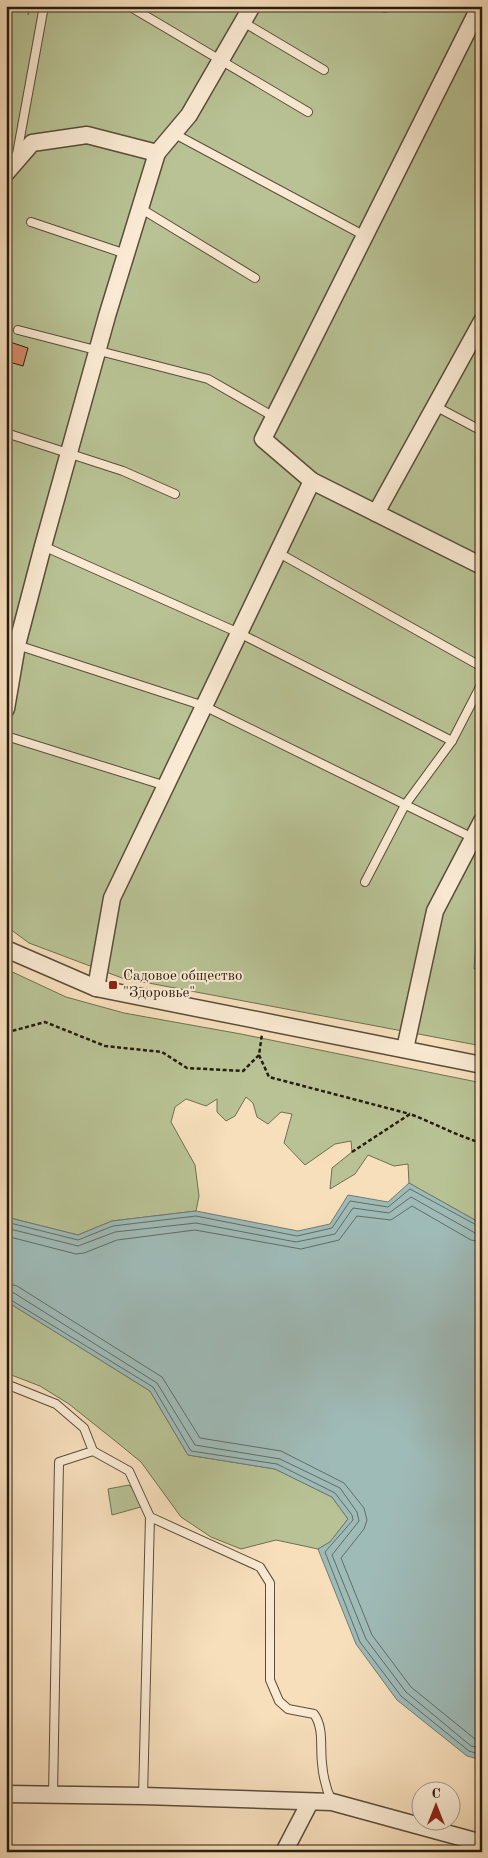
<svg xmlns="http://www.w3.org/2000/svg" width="488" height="1858" font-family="'Old Standard TT',serif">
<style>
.green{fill:#b8c294;stroke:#6f6f52}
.water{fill:#9fbbb8;stroke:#6f7b74}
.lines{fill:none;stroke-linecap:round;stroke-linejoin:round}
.shore{stroke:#626c64;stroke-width:1}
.building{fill:#d58c67;stroke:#261c0f}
.lane-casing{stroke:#5a4d3a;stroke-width:10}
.street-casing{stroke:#5a4d3a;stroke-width:19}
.path{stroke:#261c0f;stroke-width:2.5;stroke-dasharray:4 2.5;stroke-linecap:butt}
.lane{stroke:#faead3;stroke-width:8}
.street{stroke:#faead3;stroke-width:16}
.poi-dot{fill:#8f2418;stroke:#faead3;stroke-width:2}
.labels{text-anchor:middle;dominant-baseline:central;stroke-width:4;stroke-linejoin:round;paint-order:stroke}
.poi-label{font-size:15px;fill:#261c0f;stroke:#faead3;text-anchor:start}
</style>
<rect width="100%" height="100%" fill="#f7dfbc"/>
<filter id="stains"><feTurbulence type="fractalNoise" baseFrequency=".004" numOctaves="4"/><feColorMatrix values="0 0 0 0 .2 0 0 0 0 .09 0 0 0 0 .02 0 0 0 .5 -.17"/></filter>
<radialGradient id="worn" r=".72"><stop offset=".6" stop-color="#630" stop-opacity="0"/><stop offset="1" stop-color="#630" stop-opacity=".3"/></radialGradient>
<g class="green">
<polygon points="6,6 29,6 28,15 31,6 482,6 482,1046 122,978 29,943 6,926"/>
<polygon points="6,969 66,997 124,1013 241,1034 482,1083 482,1224 409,1183 408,1164 394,1166 368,1155 355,1174 330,1189 332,1168 352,1152 351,1141 335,1144 305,1165 284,1143 292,1114 281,1112 268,1124 257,1117 253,1103 246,1097 235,1116 226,1121 217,1112 217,1099 206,1106 186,1099 175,1107 171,1122 195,1165 199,1196 196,1211 112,1221 78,1235 6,1217"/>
<polygon points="6,1301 150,1391 188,1455 275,1469 332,1497 348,1519 330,1542 318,1549 276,1540 241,1549 211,1537 181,1517 141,1462 119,1444 69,1404 40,1386 6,1373"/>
<polygon points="129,1485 148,1505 112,1515 108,1489"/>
</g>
<g class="water">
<polygon points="478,916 482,916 482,969 474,969"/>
<polygon points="409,1183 482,1224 482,1760 467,1756 397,1700 356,1644 318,1549 330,1542 348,1519 332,1497 275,1469 188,1455 150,1391 6,1301 6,1217 78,1235 112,1221 196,1211 298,1231 330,1224 348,1195 388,1202"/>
</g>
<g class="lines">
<g class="shore">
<polyline points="6,1222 78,1240 113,1226 196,1216 297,1236 332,1228 350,1201 388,1207 410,1189 482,1228"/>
<polyline points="6,1228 78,1246 115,1232 196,1223 296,1242 335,1234 353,1208 389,1213 411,1197 475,1233 482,1235"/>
<polyline points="6,1236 76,1254 84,1253 117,1240 195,1230 301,1249 339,1240 357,1216 391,1220 412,1206 471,1240 482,1242"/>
<polyline points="6,1283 17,1286 162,1377 200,1438 281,1451 344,1483 364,1508 367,1520 364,1529 341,1558 372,1635 411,1687 475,1739 482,1741"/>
<polyline points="6,1291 14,1293 157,1383 195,1445 280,1459 340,1488 357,1512 359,1521 332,1555 366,1639 406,1692 471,1746 482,1748"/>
<polyline points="6,1297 153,1387 191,1451 277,1464 335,1493 352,1515 353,1520 325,1552 360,1642 401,1696 469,1751 482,1755"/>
</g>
</g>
<polygon class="building" points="10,342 28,348 23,366 6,361"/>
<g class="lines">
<defs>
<g id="lane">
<polyline points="129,6 308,112"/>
<polyline points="382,6 385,8"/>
<polyline points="243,22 324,70"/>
<polyline points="173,133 365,236"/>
<polyline points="17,154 44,6"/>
<polyline points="140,208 255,278"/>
<polyline points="31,222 126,254"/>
<polyline points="18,330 208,379 274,417"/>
<polyline points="435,406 482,431"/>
<polyline points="6,433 123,471 175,494"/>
<polyline points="43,546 239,633 452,741"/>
<polyline points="277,552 482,667"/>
<polyline points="17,645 204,706 473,838"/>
<polyline points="6,736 166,786"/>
<polyline points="365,882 405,805 452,741 482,683"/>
<polyline points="6,1384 56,1404 84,1428 93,1451 59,1462 53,1795"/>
<path d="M93,1451L129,1471L150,1517L260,1567L270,1583V1680L279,1701L288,1709L314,1714C324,1728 320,1746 322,1763C323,1777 326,1789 332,1802"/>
<polyline points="143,1796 150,1517"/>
</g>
<g id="street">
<polyline points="480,6 263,439 312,481 482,566"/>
<polyline points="6,173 32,143 87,135 157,153 189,115 252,6"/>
<polyline points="376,513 482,321"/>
<polyline points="6,709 17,645 43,546 107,316 157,153"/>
<polyline points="6,949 96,988 482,1065"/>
<polyline points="96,988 112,898 312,481"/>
<polyline points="405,1049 435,911 482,821"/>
<polyline points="6,1794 143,1796 332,1802 482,1843"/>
<polyline points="284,1852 310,1802"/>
</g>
</defs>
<use href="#lane" class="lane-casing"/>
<use href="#street" class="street-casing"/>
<g class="path">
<polyline points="6,1031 12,1031 45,1022 105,1046 162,1052 187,1068 243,1071 259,1055 262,1034"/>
<polyline points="259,1055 269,1077 410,1114"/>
<path d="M352,1152L410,1114C434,1123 457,1136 482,1143"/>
</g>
<use href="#lane" class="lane"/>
<use href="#street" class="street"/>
</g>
<rect class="poi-dot" x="108" y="980" width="10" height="10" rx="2.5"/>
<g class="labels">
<g class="poi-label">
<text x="123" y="976">Садовое общество<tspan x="123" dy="17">"Здоровье"</tspan></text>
</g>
</g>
<rect width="488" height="1858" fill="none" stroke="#f7dfbc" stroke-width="25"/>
<rect x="8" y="8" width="473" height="1843" fill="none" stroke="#261c0f" stroke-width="2.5"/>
<rect x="12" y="12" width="463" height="1833" fill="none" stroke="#261c0f"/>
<g transform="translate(436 1806)"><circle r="24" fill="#faead3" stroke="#a59885"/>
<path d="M0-4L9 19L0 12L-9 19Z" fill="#8f2418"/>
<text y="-8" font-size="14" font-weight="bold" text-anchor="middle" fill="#261c0f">С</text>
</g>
<rect width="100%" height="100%" filter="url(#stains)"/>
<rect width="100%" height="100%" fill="url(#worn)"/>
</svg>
